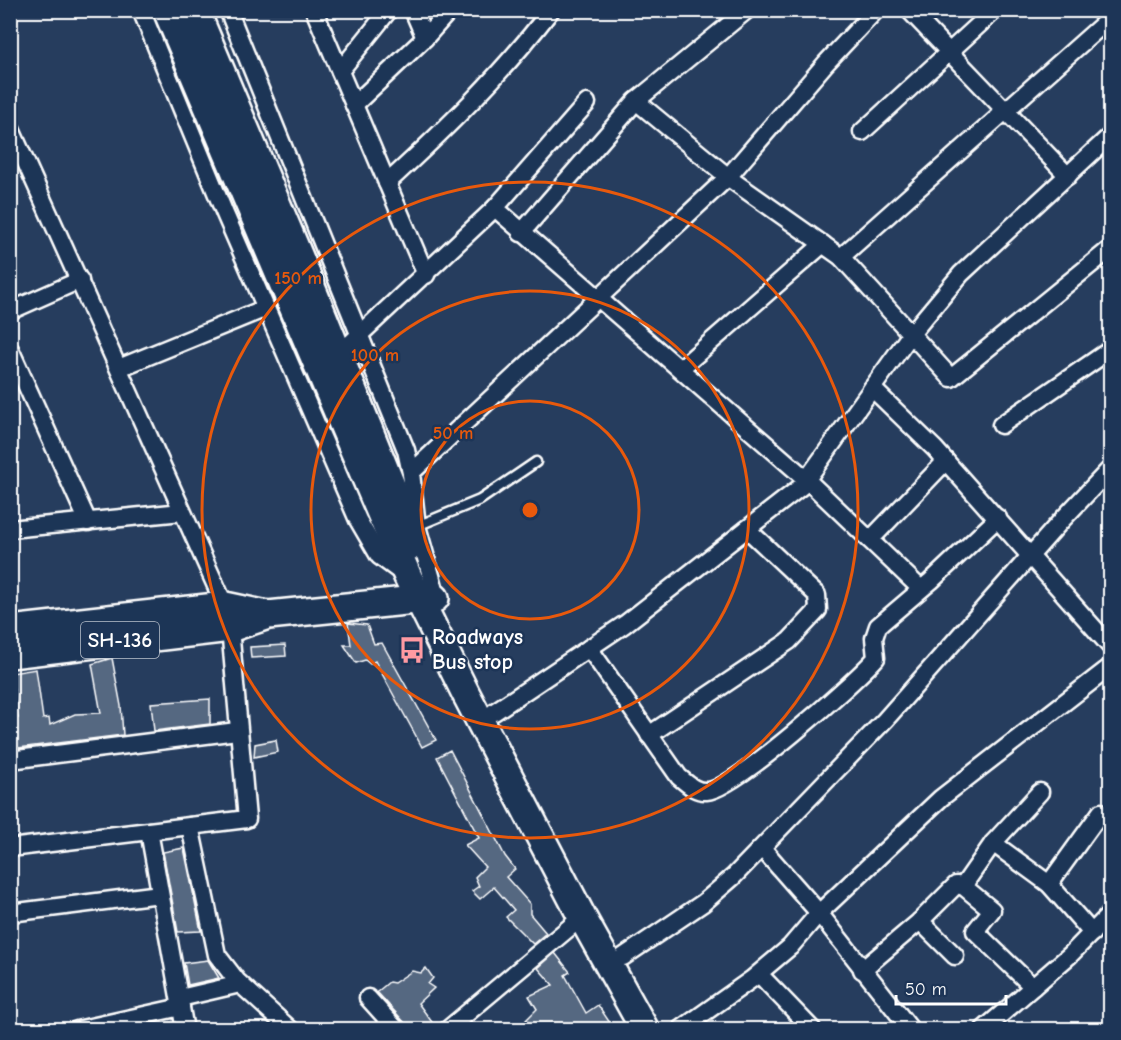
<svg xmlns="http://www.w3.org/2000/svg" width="1121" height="1040" font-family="'Comic Neue',sans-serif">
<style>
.building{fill:#556781;stroke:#fff;stroke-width:1.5}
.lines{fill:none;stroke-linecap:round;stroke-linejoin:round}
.service-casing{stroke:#fff;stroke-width:13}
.minor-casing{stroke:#fff;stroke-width:21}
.primary-casing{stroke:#fff;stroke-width:32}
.service{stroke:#1d3557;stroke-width:8}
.minor{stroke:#1d3557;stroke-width:16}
.primary{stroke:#1d3557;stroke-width:27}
.ring{fill:none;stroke:#e8590c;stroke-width:3}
.labels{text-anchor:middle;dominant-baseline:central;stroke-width:5;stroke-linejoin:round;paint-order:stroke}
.shield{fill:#1d3557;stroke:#bbc2cd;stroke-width:1.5}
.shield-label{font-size:21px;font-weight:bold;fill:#fff}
.poi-label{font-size:22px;font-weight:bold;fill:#fff;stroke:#1d3557;text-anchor:start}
.centre{fill:#e8590c;stroke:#1d3557;stroke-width:3}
.ring-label{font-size:18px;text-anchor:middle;font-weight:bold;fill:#e8590c;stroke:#1d3557;stroke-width:5;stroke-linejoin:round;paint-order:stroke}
</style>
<rect width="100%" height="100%" fill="#263d5e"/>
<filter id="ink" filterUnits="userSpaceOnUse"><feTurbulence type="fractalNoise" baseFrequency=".0167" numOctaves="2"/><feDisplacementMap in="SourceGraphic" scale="12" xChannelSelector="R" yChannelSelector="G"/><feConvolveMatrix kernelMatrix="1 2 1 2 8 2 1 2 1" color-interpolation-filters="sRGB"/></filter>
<g filter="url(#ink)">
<g class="building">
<polygon points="348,623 367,625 374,644 382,643 436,740 422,747 375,661 370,664 365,660 356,663 344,645 351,645"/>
<polygon points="285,645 286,656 251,658 250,647"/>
<polygon points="112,658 121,706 123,735 10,749 10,719 18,718 11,673 36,669 43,719 49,718 50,725 75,714 101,713 92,664"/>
<polygon points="210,699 210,724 154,731 151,703"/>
<polygon points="276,740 278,752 254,757 255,744"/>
<polygon points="450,750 505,856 515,869 506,877 530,904 530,914 546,933 533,944 506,917 514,910 494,887 480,899 472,891 479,886 475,877 485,867 465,845 479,838 437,757"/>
<polygon points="184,848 201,931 178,932 163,852"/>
<polygon points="555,953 570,972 565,975 586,1013 598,1005 614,1029 534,1029 526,1020 537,1009 529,996 553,985 538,968"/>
<polygon points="208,960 219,978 188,985 184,963"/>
<polygon points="426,968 433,978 428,984 434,988 418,1003 437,1029 407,1029 405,1023 377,992 389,982 394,983 412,971 421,973"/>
</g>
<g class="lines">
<defs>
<polyline id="service" points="417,526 480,500 536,462"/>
<g id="minor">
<polyline points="141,10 225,214 358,520 379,556 405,575"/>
<polyline points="228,10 406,450 411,473 417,526 437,597"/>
<polyline points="314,10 426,275"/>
<polyline points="413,10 425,38"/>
<polyline points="909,10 1068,176"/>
<polyline points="340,71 389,10"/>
<polyline points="636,101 747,10"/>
<polyline points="354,105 425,38 450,10"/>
<polyline points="10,127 225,606"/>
<polyline points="862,132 995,10"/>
<path d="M387,183C446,129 502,74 551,10"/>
<polyline points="495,208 587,103"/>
<polyline points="521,233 636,101 733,181 841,257 951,378 1110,249"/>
<polyline points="841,257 1110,18"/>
<polyline points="10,311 80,280"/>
<polyline points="10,349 88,522"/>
<polyline points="338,355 495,208 807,480 921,589"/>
<polyline points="119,368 266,308"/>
<polyline points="681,368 823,244"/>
<polyline points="872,388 935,449 1110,646"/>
<polyline points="1001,425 1110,350"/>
<polyline points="411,473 728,177 826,63 876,10"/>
<polyline points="10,529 182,512"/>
<polyline points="870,540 946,461"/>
<path d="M589,648L679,777C688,784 695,792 707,791C734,790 855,682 876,658L874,638L878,626L931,581L998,518"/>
<polyline points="494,712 625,624 802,486 911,334 961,274 1110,136"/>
<polyline points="649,735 789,641 818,610 817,595 747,529"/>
<polyline points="10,760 237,731"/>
<polyline points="190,826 217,955 237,981 291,1030"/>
<polyline points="149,831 185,1030"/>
<polyline points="993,843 1049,884 1092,933"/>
<polyline points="10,848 247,819 230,628"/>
<polyline points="762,848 819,913 911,1030"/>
<polyline points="1049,884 1101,812"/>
<polyline points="10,913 160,894"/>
<polyline points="920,921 955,956"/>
<polyline points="623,957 703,903 733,877 885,720 1061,521 1110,469"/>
<polyline points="862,970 920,921 956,885 963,886"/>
<polyline points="759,974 813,1030"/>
<polyline points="1033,987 975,931 992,910 963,886 993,843 1040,792"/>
<polyline points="180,998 240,984"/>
<polyline points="368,998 397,1030"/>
<polyline points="77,1030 181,1007"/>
<polyline points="447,1030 582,917"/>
<polyline points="680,1030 752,979 790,947 819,913 941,798 1110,667"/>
<polyline points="983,1030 1070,955 1110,914"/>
</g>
<g id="primary">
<polyline points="167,10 408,577 466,694 582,917 645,1030"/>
<polyline points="195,10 299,257 415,545"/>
<polyline points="10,630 225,606 267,615"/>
<polyline points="10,654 230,628 268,615 435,598"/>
</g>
</defs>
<use href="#service" class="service-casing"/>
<use href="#minor" class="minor-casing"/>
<use href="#primary" class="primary-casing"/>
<use href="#service" class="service"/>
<use href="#minor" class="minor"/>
<use href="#primary" class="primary"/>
</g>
</g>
<g class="ring">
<circle cx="530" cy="510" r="109"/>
<circle cx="530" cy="510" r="219"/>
<circle cx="530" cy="510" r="328"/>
</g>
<defs>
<symbol id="bus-bare" viewBox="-9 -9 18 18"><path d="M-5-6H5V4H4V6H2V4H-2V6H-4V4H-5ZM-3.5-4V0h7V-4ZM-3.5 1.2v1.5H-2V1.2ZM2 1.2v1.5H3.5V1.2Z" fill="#ff9aa2" stroke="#1d3557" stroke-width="2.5" paint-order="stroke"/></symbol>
</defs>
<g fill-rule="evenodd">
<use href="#bus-bare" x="393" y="631" width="38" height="38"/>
</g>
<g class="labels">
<rect class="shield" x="81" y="622" width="78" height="36" rx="4.5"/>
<g class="shield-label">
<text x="120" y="640">SH-136</text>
</g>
<g class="poi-label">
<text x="432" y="637">Roadways<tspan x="432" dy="25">Bus stop</tspan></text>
</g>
</g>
<circle cx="530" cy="510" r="9" class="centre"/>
<g class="ring-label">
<text x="298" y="284">150 m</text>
<text x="375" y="361">100 m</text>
<text x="453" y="439">50 m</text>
</g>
<rect width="1121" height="1040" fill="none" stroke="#1d3557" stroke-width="36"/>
<rect x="18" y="18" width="1085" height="1004" fill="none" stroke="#fff" stroke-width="2" filter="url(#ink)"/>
<path d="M896 995v9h110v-9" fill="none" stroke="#ffffff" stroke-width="3"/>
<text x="905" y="995" font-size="18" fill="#ffffff" stroke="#1d3557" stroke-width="4.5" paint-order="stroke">50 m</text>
</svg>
